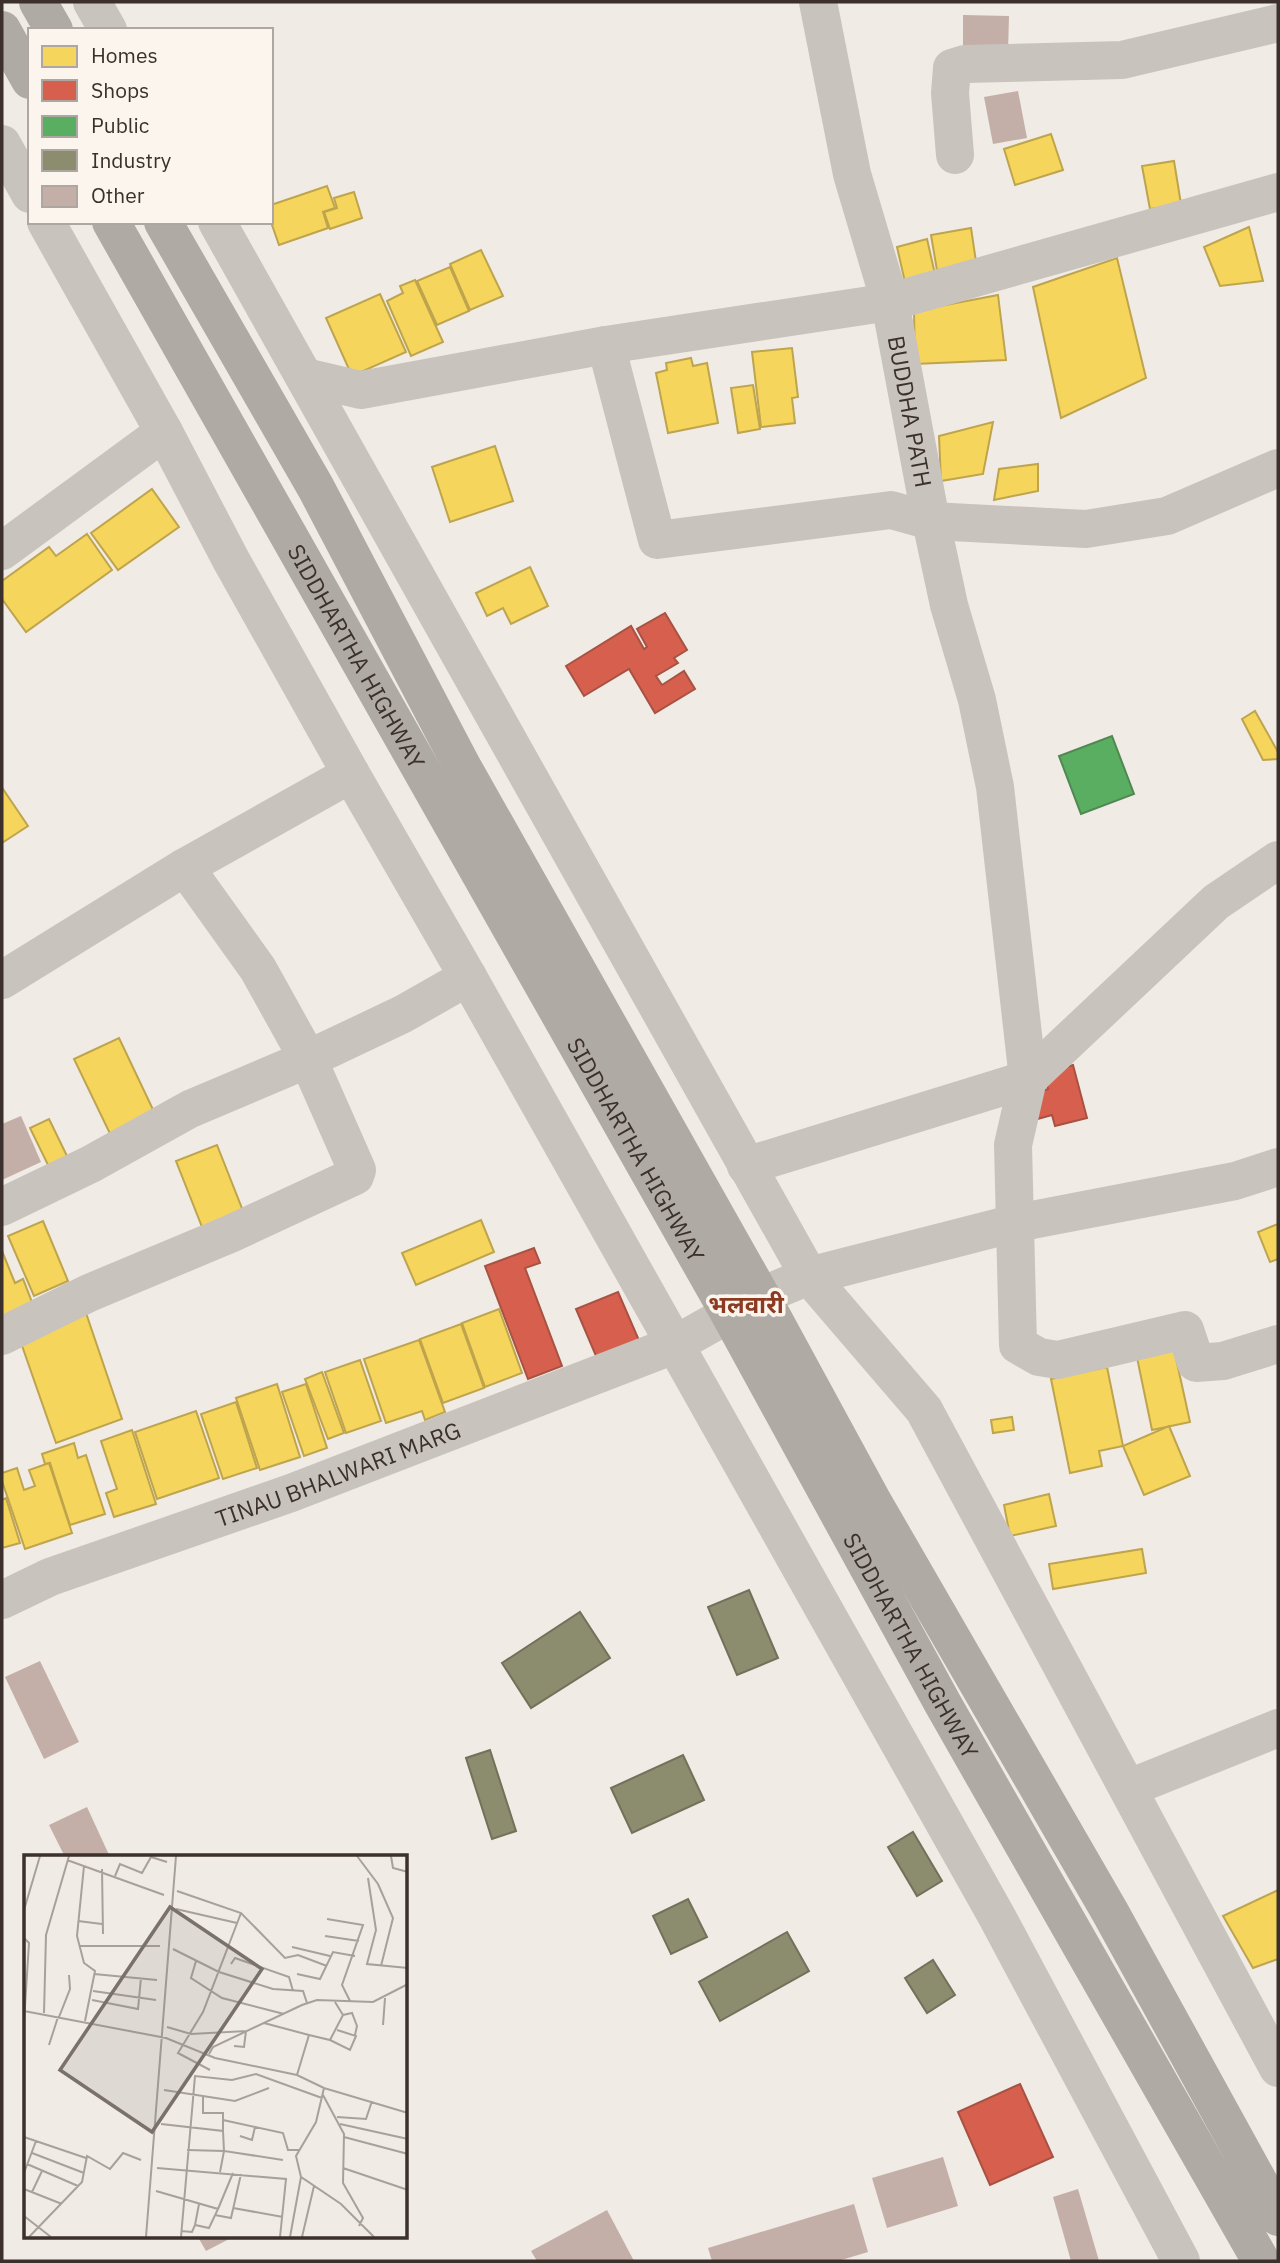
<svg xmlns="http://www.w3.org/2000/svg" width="1280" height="2263" font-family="'IBM Plex Sans','Noto Sans Devanagari',sans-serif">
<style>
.homes{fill:#f6d55c;stroke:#bea44d;stroke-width:2}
.shops{fill:#d6604d;stroke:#a85243;stroke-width:2}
.public{fill:#5aae61;stroke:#518851;stroke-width:2}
.industry{fill:#8c8c6e;stroke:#74705a;stroke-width:2}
.building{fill:#c3afa7}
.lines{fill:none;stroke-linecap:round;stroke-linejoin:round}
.minor{stroke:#c9c3be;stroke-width:38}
.highway{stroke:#afaaa4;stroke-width:38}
.labels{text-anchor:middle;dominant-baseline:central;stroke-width:7;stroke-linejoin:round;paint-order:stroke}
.street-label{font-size:23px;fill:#3b302b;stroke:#fbf5ee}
.neighbourhood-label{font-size:24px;font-weight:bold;fill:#8c3b22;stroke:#fbf5ee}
.inset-road{fill:none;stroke:#a8a09b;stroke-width:2}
.view{fill:#7a716c;fill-opacity:0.15;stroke:#7a716c;stroke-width:3.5}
.inset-edge{fill:none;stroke:#3b302b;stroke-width:3.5}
</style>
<rect width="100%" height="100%" fill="#f0ebe5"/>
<g class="homes">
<polygon points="1051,134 1063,170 1015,185 1004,149"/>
<polygon points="1174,161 1181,204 1150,209 1142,166"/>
<polygon points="327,186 335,208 323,212 328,228 279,245 271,222 271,205"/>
<polygon points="354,192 362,218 330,229 324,212 337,208 334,198"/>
<polygon points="1249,227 1263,281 1220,286 1204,247"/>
<polygon points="971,228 978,275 939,282 931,235"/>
<polygon points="927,239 937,283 907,291 897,247"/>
<polygon points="481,250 503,296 470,310 450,264"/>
<polygon points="1117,258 1146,378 1061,418 1033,287"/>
<polygon points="450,267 469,311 437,325 417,281"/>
<polygon points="415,280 443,342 411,356 387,301 403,293 400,286"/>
<polygon points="380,294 406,352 352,376 326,318"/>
<polygon points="998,295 1006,360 915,364 914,311"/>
<polygon points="792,348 798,397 792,398 795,423 761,427 752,352"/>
<polygon points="691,358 693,366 707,363 718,423 668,433 656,373 667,370 666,363"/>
<polygon points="753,385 760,429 738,433 731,388"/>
<polygon points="993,422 983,474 941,481 939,436"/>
<polygon points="495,446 513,501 450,522 432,467"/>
<polygon points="1038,464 1038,491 994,500 999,469"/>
<polygon points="152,489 179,527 118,570 91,533"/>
<polygon points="87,534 112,570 26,632 2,599 2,581 49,547 56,556"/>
<polygon points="530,567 548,606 511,624 503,608 487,616 476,593"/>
<polygon points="1255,711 1278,752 1278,759 1263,760 1242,719"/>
<polygon points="3,789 28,826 2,843 2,790"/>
<polygon points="119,1038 158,1120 114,1142 74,1059"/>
<polygon points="49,1119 68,1158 49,1167 30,1128"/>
<polygon points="217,1145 245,1216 204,1232 176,1161"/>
<polygon points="481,1220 494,1252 416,1285 402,1253"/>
<polygon points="43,1221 68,1281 34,1296 8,1236"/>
<polygon points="1278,1224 1278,1259 1270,1262 1258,1232"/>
<polygon points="2,1251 15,1283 23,1279 35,1310 2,1324"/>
<polygon points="499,1309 522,1373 485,1387 462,1323"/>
<polygon points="86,1313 122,1419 56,1443 19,1337"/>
<polygon points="461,1324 484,1388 443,1403 420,1339"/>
<polygon points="419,1340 445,1412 425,1420 422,1411 386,1423 364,1359"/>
<polygon points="1172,1340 1190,1422 1152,1430 1135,1348"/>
<polygon points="360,1360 381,1421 346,1433 325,1372"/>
<polygon points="1107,1367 1123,1446 1099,1451 1102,1466 1070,1473 1051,1379"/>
<polygon points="322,1372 344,1433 328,1439 305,1379"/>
<polygon points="277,1384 300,1457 260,1470 236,1398"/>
<polygon points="306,1384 327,1448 304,1456 282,1392"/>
<polygon points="236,1402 257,1468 223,1479 201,1414"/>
<polygon points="196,1411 219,1478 157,1499 135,1432"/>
<polygon points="1012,1417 1014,1430 993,1433 991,1420"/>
<polygon points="1169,1426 1190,1476 1144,1495 1123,1446"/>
<polygon points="132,1430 156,1504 114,1517 106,1493 117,1489 101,1441"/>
<polygon points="74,1443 78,1458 86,1455 105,1514 70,1525 50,1463 45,1464 42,1454"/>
<polygon points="49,1463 72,1533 25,1549 2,1481 2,1473 17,1468 24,1490 35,1486 29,1470"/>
<polygon points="1049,1494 1056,1526 1010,1536 1004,1505"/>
<polygon points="6,1498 20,1543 2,1548 2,1500"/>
<polygon points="1142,1549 1146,1573 1053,1589 1049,1564"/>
<polygon points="1278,1890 1278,1959 1253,1968 1223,1916"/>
</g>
<g class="shops">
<polygon points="665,613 687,650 674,658 678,663 656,676 662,685 684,671 695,689 655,713 629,669 584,696 566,666 631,626 644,649 647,647 637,629"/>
<polygon points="1073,1065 1087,1118 1055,1126 1052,1115 1034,1120 1028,1095 1048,1089 1044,1073"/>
<polygon points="534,1248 540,1263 525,1268 562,1366 528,1379 485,1266"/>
<polygon points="618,1292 641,1345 599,1363 576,1309"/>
<polygon points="1020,2084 1053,2157 990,2185 958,2112"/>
</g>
<polygon class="public" points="1112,736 1134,794 1081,814 1059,756"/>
<g class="industry">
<polygon points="749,1590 778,1658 737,1675 708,1607"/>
<polygon points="580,1612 610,1658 531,1708 502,1663"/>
<polygon points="490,1750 516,1831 492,1839 466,1758"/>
<polygon points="683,1755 704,1800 632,1833 611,1788"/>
<polygon points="913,1832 942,1881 917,1896 888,1847"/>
<polygon points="688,1899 707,1937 671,1954 653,1916"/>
<polygon points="787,1932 809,1971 720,2021 699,1982"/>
<polygon points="933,1960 955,1995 927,2013 905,1978"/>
</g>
<g class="building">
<polygon points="963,15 1009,16 1008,52 963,52"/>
<polygon points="1018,91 1027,138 993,144 984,97"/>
<polygon points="21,1116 41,1162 2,1180 2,1124"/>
<polygon points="40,1661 79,1742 44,1759 5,1677"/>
<polygon points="87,1807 110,1857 65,1857 49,1825"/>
<polygon points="943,2157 958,2206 887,2228 872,2178"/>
<polygon points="1078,2189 1099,2261 1071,2261 1053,2197"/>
<polygon points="854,2204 868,2252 838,2261 712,2261 708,2248"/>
<polygon points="607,2210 634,2261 537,2261 531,2251"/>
<polygon points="198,2237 233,2237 206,2251"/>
</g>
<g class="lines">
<g class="minor">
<polyline points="92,2 108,30"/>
<path id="s1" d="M818,2L852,174L890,302L931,521L949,605L977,700L995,787L1028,1079L1013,1145L1018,1345L1039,1357L1058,1360L1185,1330L1196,1363L1223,1361L1278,1344"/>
<polyline points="2,144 30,194"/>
<polyline points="955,155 950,93 952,68 965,64 1122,60 1278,23"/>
<polyline points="46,222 164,432 231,560 351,774 468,977 996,1915 1181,2261"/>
<polyline points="217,222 809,1276 924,1410 1278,2068"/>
<polyline points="606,345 657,540 891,510 931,521 1086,529 1167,516 1278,468"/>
<polyline points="305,377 361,390 606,345 890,302 1278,192"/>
<polyline points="2,551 164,432"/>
<polyline points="2,980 185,867 351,774"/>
<polyline points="746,1166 1028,1079 1216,902 1278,860"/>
<polyline points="2,1207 91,1164 190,1109 308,1059 403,1014 468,977"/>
<polyline points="2,1336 89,1293 230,1234 355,1176 357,1170 308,1059 258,969 185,867"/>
<path id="s2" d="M2,1600L50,1577L291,1493L674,1345L761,1296L809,1276L1016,1223L1235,1181L1278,1167"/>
<polyline points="1129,1788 1278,1728"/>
</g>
<g class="highway">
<polyline points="38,2 54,30"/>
<polyline points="2,30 30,80"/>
<path id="s3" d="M111,222L729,1313L943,1704L1261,2261"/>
<polyline points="163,222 316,488 462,766 761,1296 873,1502 1110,1912 1278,2217"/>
</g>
</g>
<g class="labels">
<g class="street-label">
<text stroke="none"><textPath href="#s1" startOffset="420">BUDDHA PATH</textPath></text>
<text stroke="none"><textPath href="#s3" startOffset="499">SIDDHARTHA HIGHWAY</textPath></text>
<text stroke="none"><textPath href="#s3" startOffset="1066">SIDDHARTHA HIGHWAY</textPath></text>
<text stroke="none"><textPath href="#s2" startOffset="359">TINAU BHALWARI MARG</textPath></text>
<text stroke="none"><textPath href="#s3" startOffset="1633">SIDDHARTHA HIGHWAY</textPath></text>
</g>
<g class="neighbourhood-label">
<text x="746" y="1304">भलवारी</text>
</g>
</g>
<g transform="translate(24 1855)">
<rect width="383" height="383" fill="#f0ebe5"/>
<path class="inset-road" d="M333,1L354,29L369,63L357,111M367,1L369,13L384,17M43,5L140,40M60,11L53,81L60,108L71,116L61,166M78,14L79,79M91,21L96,9L118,18L127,2L143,7M344,23L352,75L343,109L384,113M153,36L217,58L261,103L274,100L303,111M152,54L213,68M0,55L16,1M303,64L339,70L318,130L326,146M54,66L78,69M301,81L335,86M0,83L5,88L0,167M56,91H136M268,92L306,101M149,94L195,117L249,134L279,136L283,148M172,106L167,123L198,143L260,159M207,109L211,103L265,122L269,136M70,119L133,125M273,119L296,124L309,97L331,101M69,136L132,145M68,145L114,154L117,123M0,156L142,183L191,203L273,220L300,233M20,158L22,80L45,1M319,160L328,158L333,171L331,180M35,162L46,134L45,120M240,168L285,180L273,220M359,170L361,143M143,172L167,179L222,176L220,192L210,191M285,180L306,185L319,160L311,147M306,185L326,195L332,181L313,175M25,190L34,162M185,199L189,192L278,150L293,145L349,147L384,129M186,215L154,198L179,157L217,58M140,235L211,246L245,233M299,240L320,279L319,328L339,363L335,371M179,242V258H199V276M313,262L342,264L348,246M199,265L259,278L264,295H275M137,269L199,276L200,296L259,305M316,269L384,284M216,281L228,285L231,272M0,282L62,303M320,282L384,299M163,295L200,296L196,317M8,298L60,318M3,309L54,331M133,313L262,324L256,382M319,313L384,335M0,318L12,286M277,322L272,301L292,267L300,233L384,258M0,334L38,349M132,336L194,354L185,373L171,370L168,377L157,376M8,337L18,316M209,353L259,362M194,354L209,318M191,360L207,363L217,319M0,361L27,382M171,370L175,349M5,382L58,327L63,301L86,314L99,298L117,305M122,382L152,1M157,382L171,221L208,225L232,219L298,243M266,382L277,322L317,349L350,382M278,382L290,331"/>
<path class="view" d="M146,52L238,114L128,277L36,215Z"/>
<rect width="383" height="383" class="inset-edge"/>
</g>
<rect width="1280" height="2263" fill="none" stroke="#3b302b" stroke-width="7"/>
<rect x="28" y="28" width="245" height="196" fill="#fbf5ee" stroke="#aea6a0" stroke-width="2"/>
<rect x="42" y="46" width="35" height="21" fill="#f6d55c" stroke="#aea6a0" stroke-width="2"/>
<text x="91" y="63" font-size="21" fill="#3b302b">Homes</text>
<rect x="42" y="80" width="35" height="21" fill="#d6604d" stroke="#aea6a0" stroke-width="2"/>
<text x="91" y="98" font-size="21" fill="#3b302b">Shops</text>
<rect x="42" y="116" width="35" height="21" fill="#5aae61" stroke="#aea6a0" stroke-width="2"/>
<text x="91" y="133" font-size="21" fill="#3b302b">Public</text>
<rect x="42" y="150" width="35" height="21" fill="#8c8c6e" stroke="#aea6a0" stroke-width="2"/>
<text x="91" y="168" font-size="21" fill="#3b302b">Industry</text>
<rect x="42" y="186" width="35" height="21" fill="#c3afa7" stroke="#aea6a0" stroke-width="2"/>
<text x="91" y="203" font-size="21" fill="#3b302b">Other</text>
</svg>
